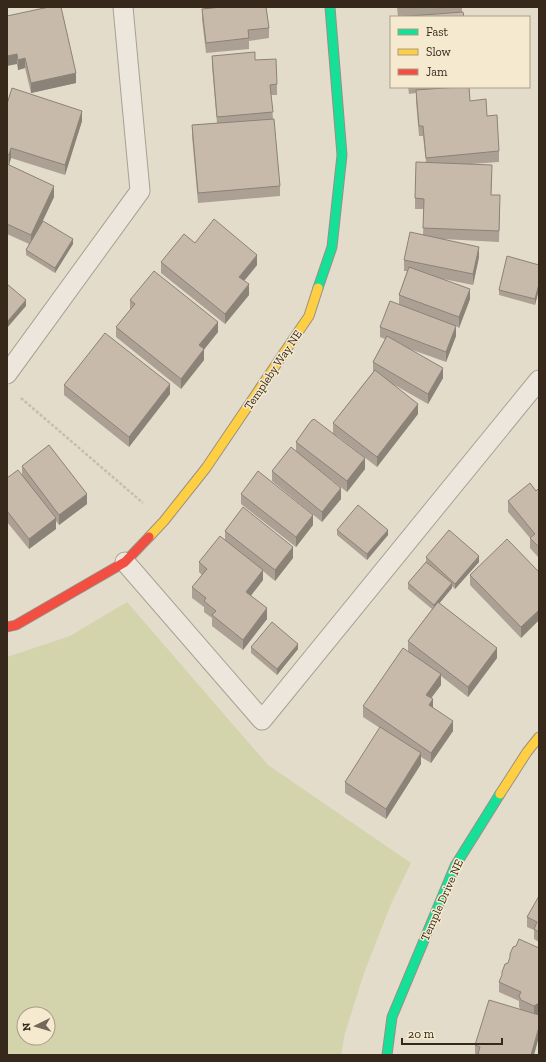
<svg xmlns="http://www.w3.org/2000/svg" width="546" height="1062" font-family="'Zilla Slab',serif">
<style>
.green{fill:#d3d3ac;fill-rule:evenodd}
.lines{fill:none;stroke-linecap:round;stroke-linejoin:round}
.lane-casing{stroke:#a8a194;stroke-width:21}
.fast-casing{stroke:#989084;stroke-width:11}
.slow-casing{stroke:#989084;stroke-width:11}
.jam-casing{stroke:#989084;stroke-width:11}
.path{stroke:#c4bdb3;stroke-width:2.5;stroke-dasharray:3 2;stroke-linecap:butt}
.lane{stroke:#ece6dc;stroke-width:19}
.fast{stroke:#16e098;stroke-width:9}
.slow{stroke:#ffcf43;stroke-width:9}
.jam{stroke:#f24e42;stroke-width:9}
.wall{fill:#aba093}
.shaded-wall{fill:#8b8278}
.building{fill:#c7baab;stroke:#8b8278}
.labels{text-anchor:middle;dominant-baseline:central;stroke-width:3;stroke-linejoin:round;paint-order:stroke}
.street-label{font-size:12px;fill:#36291c;stroke:#f5eacf}
</style>
<rect width="100%" height="100%" fill="#e4dcca"/>
<path class="green" d="M127,602L268,765L411,863L391,904L364,973L345,1033L341,1055H7V657L70,636ZM24,1014H48V1038H24Z"/>
<g class="lines">
<defs>
<g id="lane">
<polyline points="7,374 140,191 123,7"/>
<polyline points="125,562 262,720 539,380"/>
</g>
<g id="fast">
<polyline points="318,288 332,247 342,155 330,7"/>
<polyline points="387,1055 392,1017 455,866 500,794"/>
</g>
<g id="slow">
<polyline points="149,537 164,521 206,468 309,316 318,288"/>
<polyline points="500,794 527,752 539,737"/>
</g>
<polyline id="jam" points="7,627 16,625 125,562 149,537"/>
</defs>
<use href="#lane" class="lane-casing"/>
<use href="#fast" class="fast-casing"/>
<use href="#slow" class="slow-casing"/>
<use href="#jam" class="jam-casing"/>
<polyline class="path" points="21,398 143,503"/>
<use href="#lane" class="lane"/>
<use href="#fast" class="fast"/>
<use href="#slow" class="slow"/>
<use href="#jam" class="jam"/>
</g>
<g class="wall">
<polygon points="208,7 266,7 269,28 269,38 249,41 249,49 206,53 202,19 202,9 208,8"/>
<polygon points="397,7 462,7 462,12 398,17"/>
<polygon points="7,16 76,83 31,93 25,68 18,70"/>
<polygon points="212,56 255,60 277,84 277,95 271,95 273,119 280,186 280,196 198,203 192,136 192,125 217,123 212,66"/>
<polygon points="408,87 482,87 469,88 470,101 487,116 499,151 499,162 471,164 492,175 491,195 500,205 499,242 443,239 479,257 473,285 438,278 470,299 459,328 456,326 456,336 446,362 407,348 443,378 428,404 393,384 418,414 377,467 336,435 365,469 347,492 309,462 341,499 322,522 272,481 272,471 296,451 296,442 308,426 308,425 333,433 333,423 373,372 373,362 385,339 380,337 380,327 399,305 399,295 407,271 404,271 404,260 423,235 424,209 415,209 415,198 426,162 423,136 419,136 416,101 416,93 409,94"/>
<polygon points="7,104 82,121 65,175 11,158 9,165 54,197 39,229 73,244 55,273 26,255 26,250 29,244 7,234"/>
<polygon points="195,243 257,265 244,281 249,295 225,324 161,273 161,262"/>
<polygon points="539,265 539,289 535,305 499,295 499,290"/>
<polygon points="130,300 218,332 204,349 204,360 181,389 116,337 116,327 130,310"/>
<polygon points="64,385 170,394 129,447 64,395"/>
<polygon points="22,466 87,504 59,525 56,521 56,529 29,549 7,522 7,478 22,474"/>
<polygon points="539,488 539,558 530,548 530,538 508,512 508,501 536,491"/>
<polygon points="241,494 313,525 296,547 241,504"/>
<polygon points="234,519 293,558 275,581 263,571 263,580 251,595 267,619 243,650 212,626 212,618 204,612 204,607 192,598 192,587 202,575 199,572 199,562 225,540 225,531 234,520"/>
<polygon points="337,530 388,535 367,560 337,535"/>
<polygon points="426,557 479,562 455,589 452,586 452,588 439,603 497,658 468,697 441,676 441,685 431,698 433,708 453,731 431,763 421,757 421,764 386,819 345,793 345,782 380,728 363,717 363,706 415,657 408,652 408,641 432,609 408,589 408,583 426,562"/>
<polygon points="539,572 539,620 521,638 470,585 470,575"/>
<polygon points="251,647 298,649 277,675 251,653"/>
<polygon points="539,896 539,942 534,939 534,930 527,927 527,917"/>
<polygon points="539,948 539,1013 537,1014 534,1055 475,1055 475,1045 520,1009 519,1007 519,1001 499,992 499,982 502,976 502,972 508,963 510,959 510,954"/>
</g>
<g class="shaded-wall">
<polygon points="17,54 17,64 7,66 7,56"/>
<polygon points="25,58 25,68 18,70 18,60"/>
<polygon points="76,73 76,83 31,93 31,83"/>
<polygon points="82,111 82,121 65,175 65,165"/>
<polygon points="11,148 11,158 9,165 9,155"/>
<polygon points="54,186 54,197 31,245 31,235"/>
<polygon points="73,239 73,244 55,273 55,268"/>
<polygon points="479,247 479,257 473,285 473,274"/>
<polygon points="257,255 257,265 239,287 239,277"/>
<polygon points="249,284 249,295 225,324 225,314"/>
<polygon points="539,284 539,289 535,305 535,299"/>
<polygon points="470,289 470,299 459,328 459,317"/>
<polygon points="26,300 26,306 7,328 7,322"/>
<polygon points="218,322 218,332 199,356 199,345"/>
<polygon points="456,326 456,336 446,362 446,352"/>
<polygon points="204,349 204,360 181,389 181,379"/>
<polygon points="443,368 443,378 428,404 428,394"/>
<polygon points="170,384 170,394 129,447 129,437"/>
<polygon points="418,404 418,414 377,467 377,457"/>
<polygon points="365,458 365,469 347,492 347,481"/>
<polygon points="341,488 341,499 322,522 322,512"/>
<polygon points="87,494 87,504 59,525 59,515"/>
<polygon points="313,515 313,525 296,547 296,537"/>
<polygon points="56,518 56,529 29,549 29,539"/>
<polygon points="388,530 388,535 367,560 367,554"/>
<polygon points="293,547 293,558 275,581 275,570"/>
<polygon points="479,556 479,562 455,589 455,584"/>
<polygon points="263,570 263,580 246,602 246,592"/>
<polygon points="452,583 452,588 434,610 434,605"/>
<polygon points="267,608 267,619 243,650 243,640"/>
<polygon points="539,610 539,620 521,638 521,627"/>
<polygon points="298,644 298,649 277,675 277,669"/>
<polygon points="497,648 497,658 468,697 468,687"/>
<polygon points="441,674 441,685 426,705 426,695"/>
<polygon points="433,699 433,710 429,705"/>
<polygon points="453,721 453,731 431,763 431,753"/>
<polygon points="421,753 421,764 386,819 386,809"/>
<polygon points="539,1003 539,1013 534,1016 534,1006"/>
<polygon points="539,1027 539,1037 534,1055 531,1055"/>
</g>
<g class="building">
<polygon points="49,7 61,7 76,73 31,83 25,58 18,60 17,54 7,56 7,16"/>
<polygon points="222,7 266,7 269,28 248,30 249,38 206,43 202,9"/>
<polygon points="463,12 464,17 396,17"/>
<polygon points="255,52 255,60 276,59 277,84 270,85 273,112 217,117 212,56"/>
<polygon points="459,87 469,87 470,101 486,99 487,116 497,115 499,151 426,158 423,126 419,126 416,90"/>
<polygon points="12,88 82,111 65,165 11,148 9,155 7,154 7,104"/>
<polygon points="274,119 280,186 198,193 192,125"/>
<polygon points="416,162 492,165 491,195 500,195 499,231 423,228 424,199 415,198"/>
<polygon points="7,164 54,186 31,235 7,224"/>
<polygon points="214,219 257,255 239,277 249,284 225,314 161,262 184,234 195,243"/>
<polygon points="43,221 73,239 55,268 26,250"/>
<polygon points="410,232 479,247 473,274 404,260"/>
<polygon points="507,256 539,265 539,284 535,299 499,290"/>
<polygon points="409,267 470,289 459,317 399,295"/>
<polygon points="154,271 218,322 199,345 204,349 181,379 116,327 135,304 130,300"/>
<polygon points="7,284 26,300 7,322"/>
<polygon points="390,301 456,326 446,352 380,327"/>
<polygon points="105,333 170,384 129,437 64,385"/>
<polygon points="387,336 443,368 428,394 373,362"/>
<polygon points="375,370 418,404 377,457 333,423"/>
<polygon points="314,419 365,458 347,481 296,442 308,425 312,420 313,420"/>
<polygon points="49,445 87,494 59,515 22,466"/>
<polygon points="291,447 341,488 322,512 272,471"/>
<polygon points="18,470 56,518 29,539 7,511 7,478"/>
<polygon points="258,471 313,515 296,537 241,494"/>
<polygon points="530,483 536,491 539,488 539,547 530,538 535,534 508,501"/>
<polygon points="358,505 388,530 367,554 337,530"/>
<polygon points="243,507 293,547 275,570 225,531"/>
<polygon points="449,530 479,556 455,584 426,557"/>
<polygon points="220,536 263,570 246,592 267,608 243,640 212,615 216,611 204,601 206,598 192,587 207,569 199,562"/>
<polygon points="507,539 539,572 539,610 521,627 470,575"/>
<polygon points="426,562 452,583 434,605 408,583"/>
<polygon points="438,602 497,648 468,687 408,641"/>
<polygon points="272,622 298,644 277,669 251,647"/>
<polygon points="403,648 441,674 426,695 433,699 429,705 453,721 431,753 363,706"/>
<polygon points="380,727 421,753 386,809 345,782"/>
<polygon points="539,896 539,932 534,929 537,922 527,917"/>
<polygon points="519,939 539,948 539,1003 534,1006 521,1000 519,996 521,992 499,982 502,975 502,972 505,964 508,963 510,957 510,954 513,947 516,946"/>
<polygon points="489,1000 539,1015 539,1027 531,1055 482,1055 478,1054 480,1047 475,1045"/>
</g>
<g class="labels">
<g class="street-label">
<text transform="translate(273 370) rotate(-56)">Templeby Way NE</text>
<text transform="translate(442 900) rotate(-66)">Temple Drive NE</text>
</g>
</g>
<rect width="546" height="1062" fill="none" stroke="#36291c" stroke-width="16"/>
<rect x="390" y="16" width="140" height="72" fill="#f5eacf" stroke="#a99d87"/>
<rect x="398" y="29" width="20" height="6" fill="#16e098" stroke="#a99d87"/>
<text x="426" y="36" font-size="12" fill="#36291c">Fast</text>
<rect x="398" y="49" width="20" height="6" fill="#ffcf43" stroke="#a99d87"/>
<text x="426" y="56" font-size="12" fill="#36291c">Slow</text>
<rect x="398" y="69" width="20" height="6" fill="#f24e42" stroke="#a99d87"/>
<text x="426" y="76" font-size="12" fill="#36291c">Jam</text>
<g transform="translate(36 1026) rotate(265)"><circle r="19" fill="#f5eacf" stroke="#a99d87"/>
<path d="M0-3L7 15L0 10L-7 15Z" fill="#736859"/>
<text y="-6" font-size="11" font-weight="bold" text-anchor="middle" fill="#36291c">N</text>
</g>
<path d="M402 1038v6h100v-6" fill="none" stroke="#36291c" stroke-width="2"/>
<text x="408" y="1038" font-size="12" fill="#36291c" stroke="#f5eacf" stroke-width="3" paint-order="stroke">20 m</text>
</svg>
